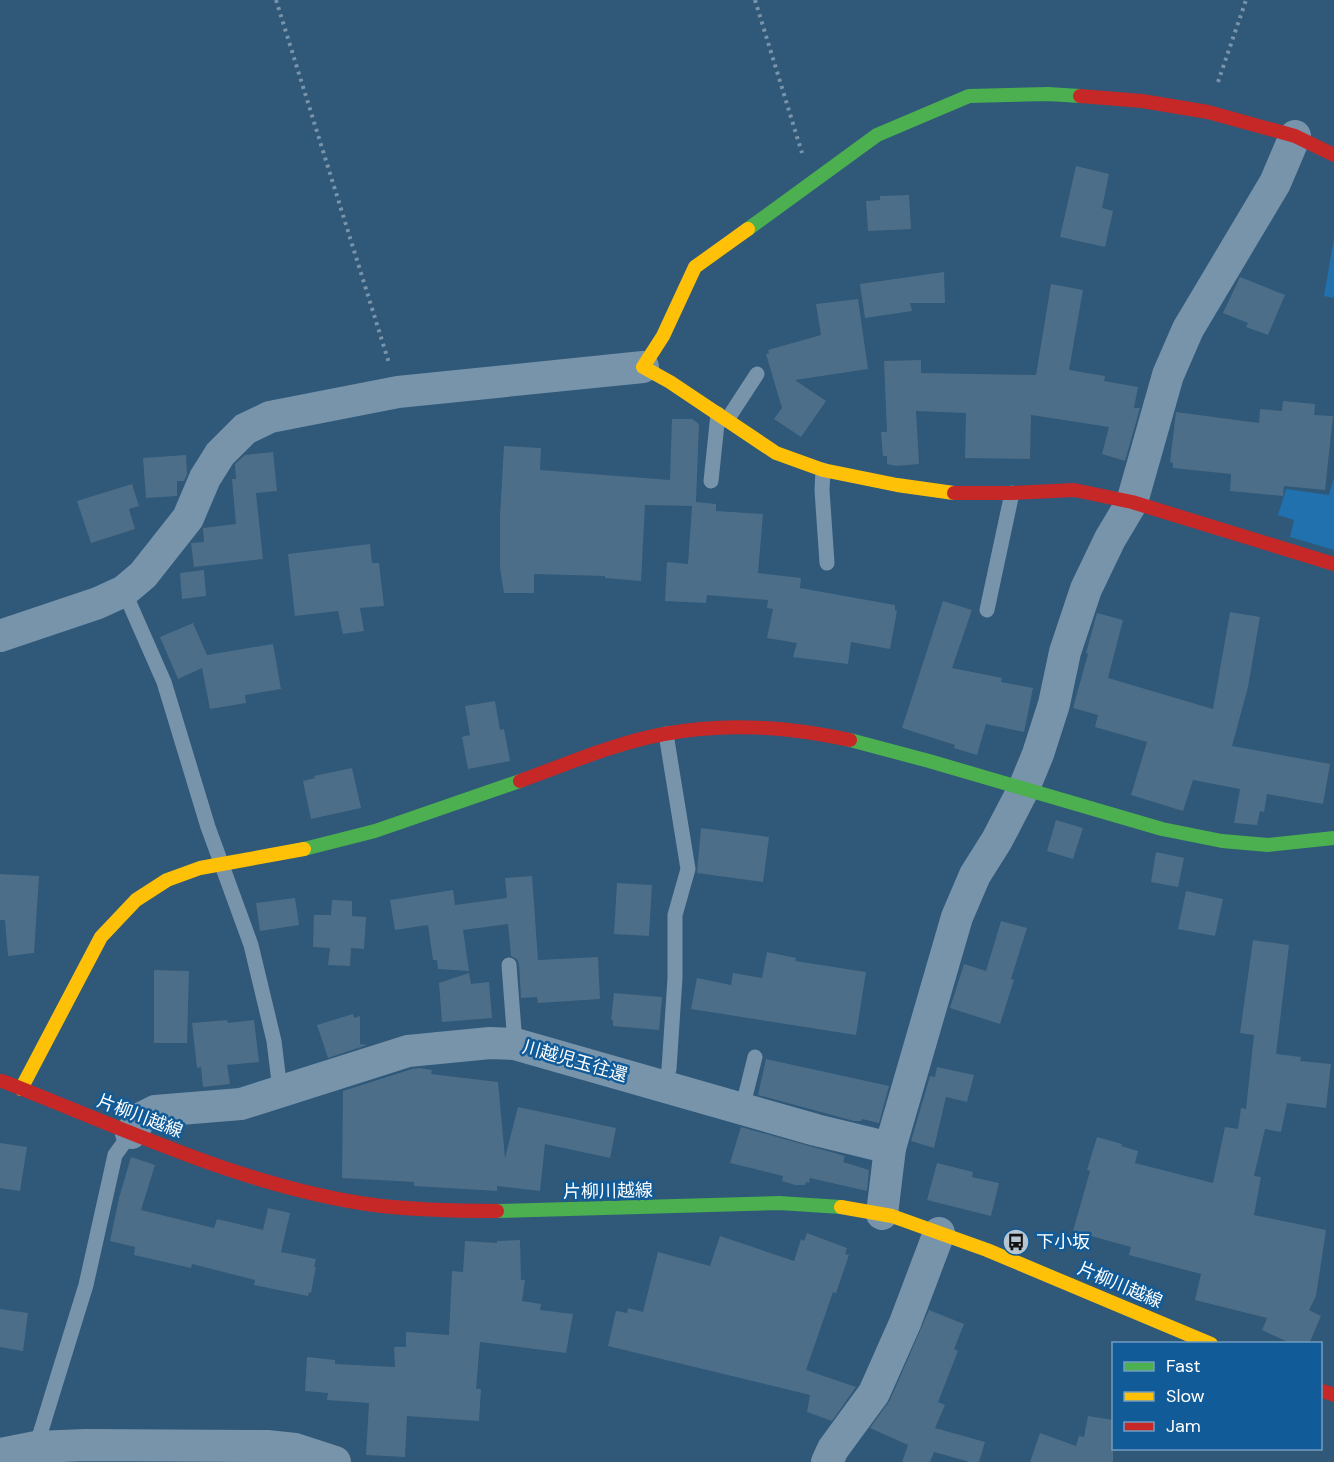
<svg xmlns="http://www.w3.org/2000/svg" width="1334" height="1462" font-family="'DM Sans','Noto Sans JP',sans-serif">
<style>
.green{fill:#2071ae}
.building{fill:#4d6e88}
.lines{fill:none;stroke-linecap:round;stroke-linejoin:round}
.path{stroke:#7894ab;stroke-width:4;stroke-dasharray:3 4.5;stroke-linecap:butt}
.lane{stroke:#7894ab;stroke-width:15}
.street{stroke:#7894ab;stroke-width:32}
.fast{stroke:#4caf50;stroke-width:14}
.slow{stroke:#ffc107;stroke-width:14}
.jam{stroke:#c62828;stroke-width:14}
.labels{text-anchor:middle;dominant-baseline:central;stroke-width:5;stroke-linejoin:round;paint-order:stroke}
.street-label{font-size:18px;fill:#fff;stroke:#105b98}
.poi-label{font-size:18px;fill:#fff;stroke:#105b98;text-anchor:start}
</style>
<rect width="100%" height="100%" fill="#2f5879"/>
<g class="green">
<polygon points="1334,238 1334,298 1324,296"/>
<polygon points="1334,477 1334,550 1290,537 1294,520 1278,515 1286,489 1329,495"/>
</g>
<g class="building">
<polygon points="1076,166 1109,174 1102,208 1113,211 1105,247 1060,237"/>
<polygon points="909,195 911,229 868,231 866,201 880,200 880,196"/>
<polygon points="944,272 945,303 910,303 912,311 865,318 860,284"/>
<polygon points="1240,277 1285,295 1268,335 1246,327 1248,323 1223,313"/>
<polygon points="1051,284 1083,290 1069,370 1105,376 1104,381 1138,387 1134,408 1140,408 1125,461 1102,454 1109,427 1031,415 1030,459 965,458 966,413 916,411 919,464 896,466 887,464 887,456 883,456 881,432 887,432 884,361 921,360 921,373 1036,375"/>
<polygon points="858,299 868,369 795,380 826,401 801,437 774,419 782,408 766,354 769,353 768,350 821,335 816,304"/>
<polygon points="1283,401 1315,404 1314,415 1333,416 1325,490 1284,486 1283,496 1230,491 1231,474 1173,468 1173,463 1170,462 1176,412 1259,423 1260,409 1282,411"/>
<polygon points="672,419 692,419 699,424 696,502 716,504 716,511 763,514 758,573 801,578 800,588 895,605 895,610 897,611 890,649 851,642 848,664 793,657 797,643 767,638 773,609 767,608 768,600 707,595 706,603 665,601 667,562 688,564 692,506 645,505 641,581 605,578 605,576 534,574 534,593 504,593 500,568 500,516 504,446 541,448 540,470 670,480"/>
<polygon points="273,452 277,491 256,493 263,559 194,567 191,543 204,542 203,528 236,524 232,479 236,479 235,464 245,455"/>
<polygon points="186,455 187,474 184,481 177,481 177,496 146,498 143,458"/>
<polygon points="132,484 139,506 129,509 135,529 91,543 77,501"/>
<polygon points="370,544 372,563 379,563 384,606 360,608 364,631 343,634 338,611 295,616 288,554"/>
<polygon points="204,570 206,596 182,599 180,573"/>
<polygon points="943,601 972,610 952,668 1002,678 1001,682 1033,688 1024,732 986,724 977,755 954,748 955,745 902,728"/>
<polygon points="1230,612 1260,617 1248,687 1232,746 1330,764 1323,804 1267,794 1264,812 1260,811 1257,825 1234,823 1240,789 1193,780 1183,811 1131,795 1147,742 1095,727 1098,715 1073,708 1088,654 1086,653 1097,613 1123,620 1108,678 1213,709"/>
<polygon points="193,623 207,655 273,644 281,689 245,695 246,703 210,709 202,668 178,679 160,637"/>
<polygon points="495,701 500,730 504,729 510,761 468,769 462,737 470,735 465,706"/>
<polygon points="352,768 361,808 311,819 303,781 315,778 314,776"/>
<polygon points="1056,820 1083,828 1073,859 1047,851"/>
<polygon points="701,828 769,837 763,882 697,873"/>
<polygon points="1156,852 1184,858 1178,887 1151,882"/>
<polygon points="0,874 39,876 34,953 8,956 5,920 0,920"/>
<polygon points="532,876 538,960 598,957 600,999 538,1003 537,997 521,998 519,964 517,959 511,956 508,924 463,930 469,971 438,969 437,960 433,960 428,925 395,930 390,900 453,890 455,905 507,898 505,878"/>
<polygon points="617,883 652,885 649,936 614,934"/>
<polygon points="1186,891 1223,899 1215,936 1178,929"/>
<polygon points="295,898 299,925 260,931 256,903"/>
<polygon points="332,900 352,901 352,916 366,917 364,949 351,948 350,966 328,965 330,948 313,947 314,915 331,915"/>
<polygon points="1001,921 1027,928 1011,979 1014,980 1000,1024 950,1008 964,964 986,971"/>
<polygon points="1253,940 1289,945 1276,1054 1301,1057 1300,1061 1331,1064 1326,1108 1287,1103 1281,1132 1265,1129 1254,1176 1261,1177 1254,1215 1326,1230 1316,1296 1309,1310 1321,1316 1309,1344 1292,1344 1262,1330 1267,1318 1195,1300 1201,1274 1129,1255 1131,1247 1073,1231 1090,1171 1087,1170 1097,1137 1122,1144 1121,1146 1138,1151 1135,1163 1213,1183 1225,1127 1238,1129 1241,1108 1246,1109 1254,1035 1240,1033"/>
<polygon points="767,952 796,958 795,961 866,972 856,1035 691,1009 697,978 731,985 733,973 762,978"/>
<polygon points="154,970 189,971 187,1043 154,1043"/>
<polygon points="469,973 471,984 489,982 492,1018 442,1022 439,983"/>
<polygon points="614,993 662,997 659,1030 613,1026 613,1020 611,1020"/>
<polygon points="353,1014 354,1018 360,1016 360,1044 367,1045 328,1058 317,1025"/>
<polygon points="227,1020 228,1023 254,1020 259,1062 227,1065 230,1084 203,1087 201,1067 197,1068 192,1023"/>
<polygon points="766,1059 889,1086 879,1123 862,1119 861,1121 854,1121 758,1095"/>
<polygon points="937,1067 974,1075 967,1102 946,1097 934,1148 911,1141 930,1076 935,1077"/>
<polygon points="420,1068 432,1070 431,1074 498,1082 505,1158 518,1107 616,1128 610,1158 545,1144 540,1191 497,1186 497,1191 414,1186 414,1182 342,1178 343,1091 412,1069"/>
<polygon points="741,1127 845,1156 843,1162 869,1170 867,1191 810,1178 809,1183 806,1182 805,1185 795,1185 782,1181 783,1176 730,1163"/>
<polygon points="0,1143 27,1147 20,1191 0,1188"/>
<polygon points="131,1157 155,1165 141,1210 214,1228 217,1219 263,1230 268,1208 290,1213 281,1252 316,1259 314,1267 316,1267 311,1293 309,1292 308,1296 254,1285 255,1280 192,1264 191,1268 134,1255 135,1247 110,1241 119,1198"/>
<polygon points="937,1163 973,1172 972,1177 999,1183 991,1216 927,1200"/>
<polygon points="807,1233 847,1248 845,1254 849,1255 836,1293 833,1292 806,1370 856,1387 832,1421 807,1412 810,1395 608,1346 616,1311 627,1313 628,1308 643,1312 658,1252 710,1266 720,1236 794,1261 801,1239 804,1241"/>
<polygon points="520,1240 521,1280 525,1280 522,1301 541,1304 540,1310 573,1314 566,1353 480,1342 476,1389 481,1389 479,1421 407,1416 405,1457 366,1455 369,1403 327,1400 328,1393 305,1391 307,1357 335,1360 335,1364 395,1367 394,1347 406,1347 406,1332 449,1335 452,1271 463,1272 465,1241 497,1243 497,1241"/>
<polygon points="0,1309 28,1313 23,1351 0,1347"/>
<polygon points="929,1310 964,1324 954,1349 958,1351 938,1402 945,1405 935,1428 985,1442 979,1462 970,1462 934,1452 930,1462 902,1462 908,1445 870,1428 890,1400"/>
<polygon points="1088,1416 1113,1420 1113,1462 1030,1462 1040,1433 1076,1446 1079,1436 1084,1437"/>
</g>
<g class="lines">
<g class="path">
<polyline points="276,0 389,363"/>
<polyline points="755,0 802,153"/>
<polyline points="1218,82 1246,0"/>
</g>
<g class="lane">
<polyline points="727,420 757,374"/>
<polyline points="823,470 822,490 827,563"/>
<polyline points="711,481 718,414"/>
<polyline points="124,591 164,682 208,827 251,945 274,1041 280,1090"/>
<polyline points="987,610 1012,493"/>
<polyline points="509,965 515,1044"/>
<polyline points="664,1086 669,1069 675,978 675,915 688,869 666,734"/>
<polyline points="742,1109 755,1057"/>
<polyline points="36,1447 86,1285 115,1155 131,1133"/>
</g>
<g class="street">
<polyline points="0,636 98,603 124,591 143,575 188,518 205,478 220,454 245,429 270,417 398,392 643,367"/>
<polyline points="131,1133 141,1118 155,1111 241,1104 408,1051 490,1043 515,1044 816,1130 890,1148"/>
<polyline points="882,1214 890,1148 957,917 975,875 997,840 1024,788 1038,754 1054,704 1065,652 1086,589 1110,539 1132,502 1168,375 1188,329 1275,183 1295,136"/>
<polyline points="0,1454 36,1447 86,1445 267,1446 295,1449 335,1462"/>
<polyline points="827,1462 833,1449 874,1393 905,1323 939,1233"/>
</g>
<g class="fast">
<polyline points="748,229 877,135 969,96 1048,94 1080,96"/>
<polyline points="850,740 929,761 1162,829 1222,841 1268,845 1334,838"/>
<polyline points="304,849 375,831 520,781"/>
<polyline points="497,1211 779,1203 841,1207"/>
</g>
<g class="slow">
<polyline points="748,229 695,267 663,336 643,367 670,382 776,453 823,470 897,485 954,493"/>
<polyline points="21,1089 101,937 136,900 167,880 200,868 304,849"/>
<polyline points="841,1207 892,1216 987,1250 1211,1344"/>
</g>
<g class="jam">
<polyline points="1080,96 1142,101 1208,112 1295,136 1334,155"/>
<polyline points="954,493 1012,493 1074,490 1132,502 1334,564"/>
<path d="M520,781C567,764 615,743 664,734C727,722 788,727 850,740"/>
<path d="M2,1081C123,1128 244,1187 374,1205C414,1210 456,1211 497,1211"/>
<polyline points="1320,1390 1334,1395"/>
</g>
</g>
<defs>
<symbol id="bus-disc" viewBox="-11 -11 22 22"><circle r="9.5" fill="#b6c5d0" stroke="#105b98"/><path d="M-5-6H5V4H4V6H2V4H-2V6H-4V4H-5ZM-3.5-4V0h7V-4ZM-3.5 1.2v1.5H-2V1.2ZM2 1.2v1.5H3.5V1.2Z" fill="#111"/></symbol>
</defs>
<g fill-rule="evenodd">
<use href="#bus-disc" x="1001" y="1227" width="30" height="30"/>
</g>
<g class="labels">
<g class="street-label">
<text transform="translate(575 1061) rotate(16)">川越児玉往還</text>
<text transform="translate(140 1116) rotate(21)">片柳川越線</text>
<text transform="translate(608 1191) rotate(-1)">片柳川越線</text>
<text transform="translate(1120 1285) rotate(23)">片柳川越線</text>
</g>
<g class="poi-label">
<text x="1036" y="1242">下小坂</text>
</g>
</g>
<rect x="1112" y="1342" width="210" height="108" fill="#105b98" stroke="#709dc1" stroke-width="1.5"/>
<rect x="1124" y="1362" width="30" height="9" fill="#4caf50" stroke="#709dc1" stroke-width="1.5"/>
<text x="1166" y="1372" font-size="18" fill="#ffffff">Fast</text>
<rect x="1124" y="1392" width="30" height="9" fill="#ffc107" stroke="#709dc1" stroke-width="1.5"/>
<text x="1166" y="1402" font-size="18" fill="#ffffff">Slow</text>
<rect x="1124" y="1422" width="30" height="9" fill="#c62828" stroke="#709dc1" stroke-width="1.5"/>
<text x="1166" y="1432" font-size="18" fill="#ffffff">Jam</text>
</svg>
